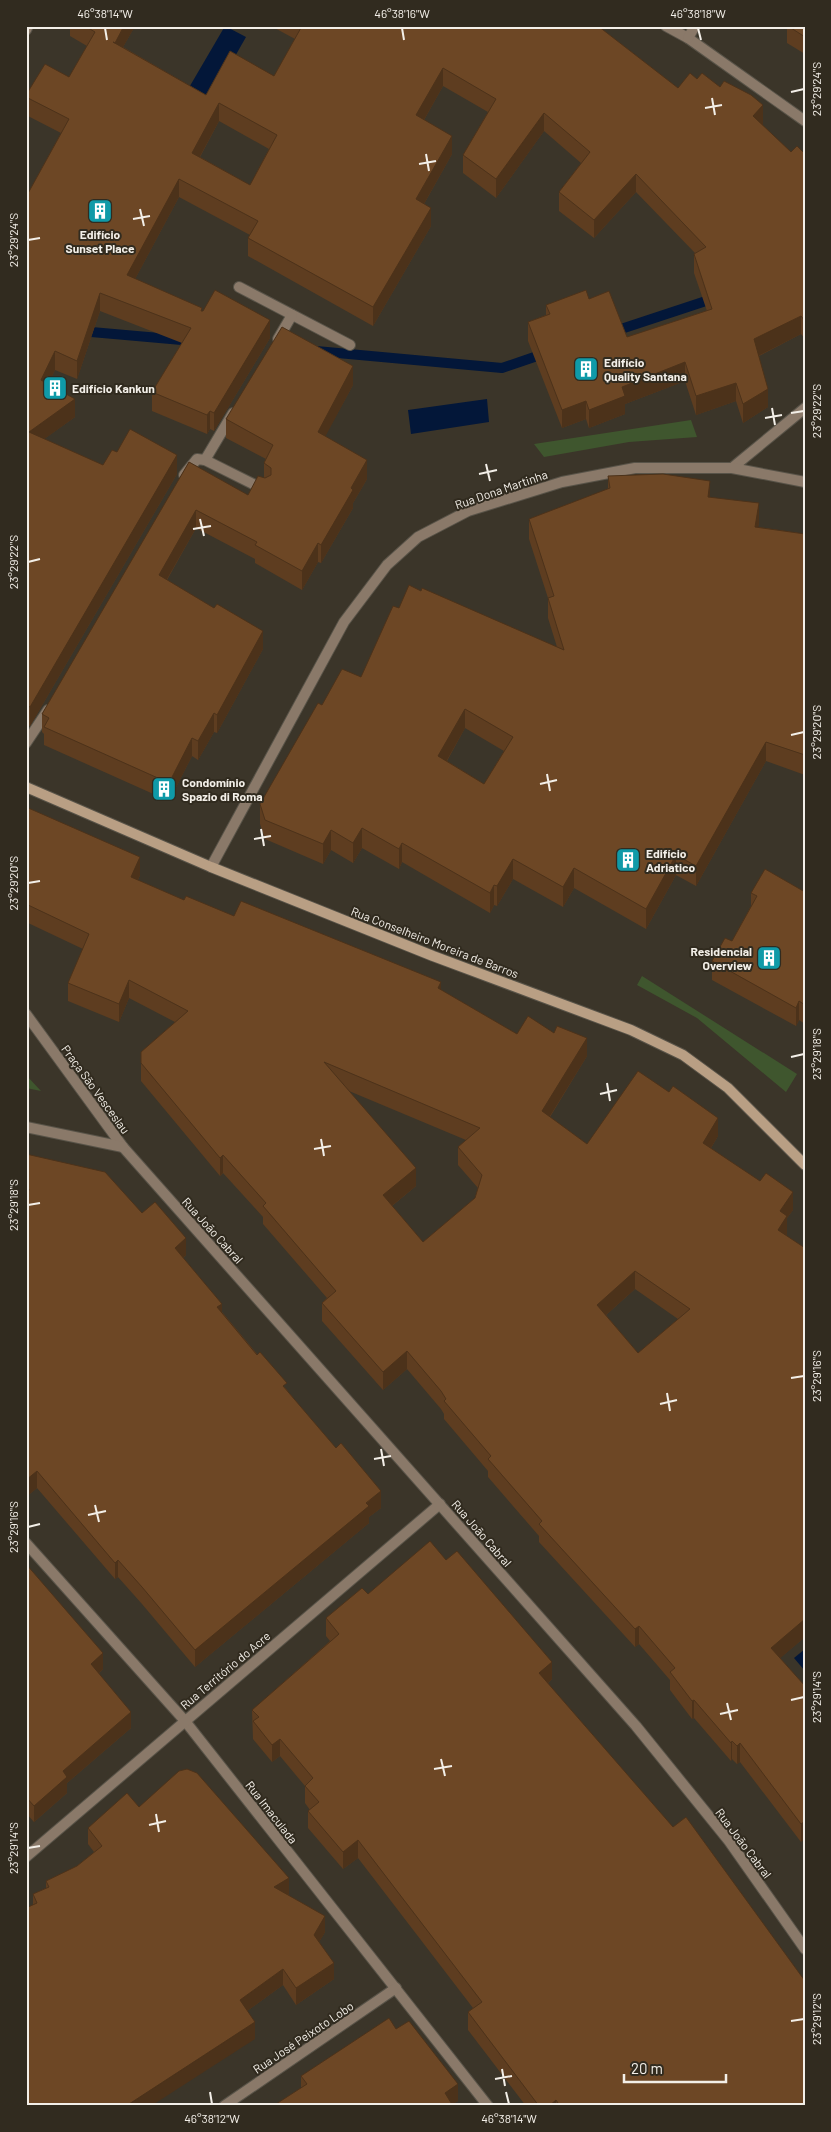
<svg xmlns="http://www.w3.org/2000/svg" width="831" height="2132" font-family="Barlow,sans-serif">
<style>
.green{fill:#3f562e}
.water{fill:#031739}
.lines{fill:none;stroke-linecap:round;stroke-linejoin:round}
.stream{stroke:#031739;stroke-width:10}
.minor-casing{stroke:#585348;stroke-width:12}
.secondary-casing{stroke:#585348;stroke-width:12}
.minor{stroke:#8a7969;stroke-width:10}
.secondary{stroke:#b99f84;stroke-width:10}
.wall{fill:#5e3d20;fill-rule:evenodd}
.shaded-wall{fill:#4c321a}
.building{fill:#6d4725;stroke:#4c321a;fill-rule:evenodd}
.ticks{fill:none;stroke:#f3efe8;stroke-width:2}
.labels{text-anchor:middle;dominant-baseline:central;stroke-width:4;stroke-linejoin:round;paint-order:stroke}
.poi-label{font-size:12px;font-weight:bold;fill:#f3efe8;stroke:#312b1f;text-anchor:start}
.street-label{font-size:12px;fill:#f3efe8;stroke:#312b1f}
.neatline{fill:none;stroke:#f3efe8;stroke-width:2}
.ticks-label{font-size:12px;text-anchor:middle;fill:#f3efe8}
</style>
<rect width="100%" height="100%" fill="#3b3529"/>
<g class="green">
<polygon points="691,420 697,437 629,442 544,457 534,444"/>
<polygon points="642,976 797,1074 786,1092 697,1018 637,985"/>
<polygon points="26,1075 41,1091 26,1088"/>
</g>
<g class="water">
<polygon points="225,26 246,37 208,104 187,91"/>
<polygon points="487,399 489,422 411,434 408,410"/>
<polygon points="805,1649 805,1671 794,1658"/>
</g>
<g class="lines">
<g class="stream">
<polyline points="80,331 182,340"/>
<polyline points="612,332 715,298"/>
<polyline points="316,351 502,368 546,353"/>
</g>
<defs>
<g id="minor">
<polyline points="666,26 688,38 805,121"/>
<polyline points="26,30 28,26"/>
<polyline points="688,38 695,26"/>
<polyline points="239,287 350,345"/>
<polyline points="278,339 292,315"/>
<polyline points="205,460 265,490"/>
<polyline points="732,468 805,408"/>
<polyline points="184,475 197,459 205,460 233,413"/>
<polyline points="26,743 48,710"/>
<polyline points="211,867 344,622 387,565 418,537 468,511 562,482 635,468 732,468 805,482"/>
<polyline points="26,1014 123,1147 636,1726 729,1841 805,1949"/>
<polyline points="26,1127 123,1147"/>
<polyline points="26,1543 185,1721 488,2106"/>
<polyline points="26,1857 440,1504"/>
<polyline points="224,2106 396,1988"/>
</g>
<polyline id="secondary" points="26,787 211,867 433,956 631,1030 683,1055 728,1088 805,1165"/>
</defs>
<use href="#minor" class="minor-casing"/>
<use href="#secondary" class="secondary-casing"/>
<use href="#minor" class="minor"/>
<use href="#secondary" class="secondary"/>
</g>
<g class="wall">
<path d="M70,26H135L123,47L206,95L274,76L295,39L271,26H598L678,88L697,79L763,124L762,125L791,152L805,154V339L801,334L759,356L768,407L743,423L736,401L696,415L685,381L625,404V414L589,428L586,419L562,428L528,341V322L546,315V305L589,299L627,337L707,311L694,273V254L695,253L636,192L594,238L559,211V192L581,163L544,131L496,198L463,173V155L488,112L443,86L424,120L452,154L424,204L431,226L373,326L248,256V238L250,235L179,197L135,279L202,311L270,338L214,431L210,429L207,434L152,411V392L182,343L100,311L77,379L55,370L48,384L75,417L44,439L103,465L117,452L177,474L30,726L26,724V197L61,133L26,115V95L69,77L87,46L70,36ZM219,121L269,149L250,185L200,157Z"/>
<polygon points="787,26 805,26 805,54 787,43"/>
<polygon points="353,385 325,436 367,479 353,503 353,508 321,563 318,562 302,590 255,563 255,559 196,528 167,580 263,649 217,733 214,732 198,760 192,756 169,801 44,745 44,734 42,732 42,714 189,462 248,495 264,478 264,463 266,459 226,438 226,419"/>
<path d="M608,476L710,497L759,523L758,527L805,534V775L766,761L696,886L676,875L646,929L574,888L563,907L513,879L497,906L494,905L490,913L402,862L399,869L362,848L353,863L331,850L323,864L265,839L260,824V804L322,705L361,677L399,608L421,591L557,647L548,618V598L529,539V519L608,489ZM465,728L504,751L484,784L447,761Z"/>
<path d="M26,807L140,875L138,880L184,900L234,916L441,990L517,1034L587,1056L550,1117L587,1144L718,1136L711,1148L793,1210L787,1218V1234L786,1235L805,1637L780,1658L805,1686V1839L801,1842L740,1762L737,1764L732,1759L731,1761L694,1718L692,1719L670,1690V1680L639,1644L635,1647L539,1542V1536L488,1477V1471L444,1419V1414L441,1409L407,1369L383,1390L322,1321V1303L327,1298L263,1224V1217L223,1173L220,1176L141,1081V1052L175,1022L129,998L119,1022L68,1001V983L83,949L26,922ZM349,1091L466,1140L458,1147V1165L478,1188L475,1198L423,1242L392,1206L416,1186ZM635,1289L678,1319L638,1353L606,1315Z"/>
<polygon points="805,892 805,1024 799,1020 796,1026 712,980 712,961 732,941 751,906 751,893"/>
<polygon points="26,1154 142,1213 186,1255 183,1258 222,1312 287,1390 381,1508 369,1517 369,1523 195,1667 142,1604 118,1577 115,1579 37,1488 26,1497"/>
<polygon points="26,1564 103,1669 99,1673 131,1728 67,1783 67,1793 34,1822 26,1813"/>
<polygon points="368,1594 552,1679 548,1683 805,2106 526,2106 468,2030 468,2012 473,2008 358,1858 343,1869 308,1828 308,1811 310,1810 305,1803 305,1786 280,1756 272,1762 253,1739 252,1710 330,1641 326,1636 326,1618"/>
<polygon points="139,1807 289,1894 288,1895 325,1932 319,1942 334,1979 296,2005 283,1985 247,2011 255,2039 33,1905 33,1894 46,1888 46,1881 77,1866 94,1852 88,1844 88,1828"/>
<polygon points="396,2029 458,2101 452,2104 301,2088 301,2076"/>
</g>
<g class="shaded-wall">
<polygon points="124,26 135,26 115,61 115,43"/>
<polygon points="443,68 443,86 416,134 416,115"/>
<polygon points="219,103 219,121 192,171 192,153"/>
<polygon points="763,105 763,124 753,135 753,116"/>
<polygon points="544,113 544,131 496,198 496,179"/>
<polygon points="452,136 452,154 416,218 416,199"/>
<polygon points="636,174 636,192 594,238 594,220"/>
<polygon points="179,179 179,197 127,294 127,275"/>
<polygon points="431,208 431,226 373,326 373,307"/>
<polygon points="100,293 100,311 77,379 77,361"/>
<polygon points="801,316 801,334 754,358 754,339"/>
<polygon points="270,320 270,338 214,431 214,413"/>
<polygon points="55,351 55,370 41,398 41,380"/>
<polygon points="685,362 685,381 625,404 625,414 589,428 589,410 622,387"/>
<polygon points="353,366 353,385 318,450 318,432"/>
<polygon points="736,383 736,401 696,415 696,396"/>
<polygon points="768,389 768,407 743,423 743,404"/>
<polygon points="75,399 75,417 29,450 29,432"/>
<polygon points="586,401 586,419 562,428 562,410"/>
<polygon points="210,411 210,429 207,434 207,415"/>
<polygon points="177,455 177,474 30,726 30,707"/>
<polygon points="367,460 367,479 353,503 353,508 321,563 321,545 351,488"/>
<polygon points="710,481 710,501 708,497"/>
<polygon points="759,503 759,523 755,547 755,527"/>
<polygon points="196,510 196,528 159,593 159,575"/>
<polygon points="318,543 318,562 302,590 302,571"/>
<polygon points="263,631 263,649 217,733 217,715"/>
<polygon points="465,709 465,728 438,776 438,756"/>
<polygon points="214,713 214,732 198,760 198,741"/>
<polygon points="192,738 192,756 169,801 169,783"/>
<polygon points="766,742 766,761 696,886 696,866"/>
<polygon points="362,828 362,848 353,863 353,843"/>
<polygon points="331,830 331,850 323,864 323,844"/>
<polygon points="402,843 402,862 399,869 399,849"/>
<polygon points="676,855 676,875 646,929 646,909"/>
<polygon points="140,857 140,875 131,895 131,877"/>
<polygon points="513,859 513,879 497,906 497,886"/>
<polygon points="574,868 574,888 563,907 563,887"/>
<polygon points="494,885 494,905 490,913 490,893"/>
<polygon points="129,980 129,998 119,1022 119,1004"/>
<polygon points="441,982 441,1000 438,988"/>
<polygon points="799,1001 799,1020 796,1026 796,1008"/>
<polygon points="587,1038 587,1056 542,1129 542,1111"/>
<polygon points="718,1118 718,1136 703,1161 703,1143"/>
<polygon points="223,1155 223,1173 220,1176 220,1158"/>
<polygon points="416,1168 416,1186 383,1213 383,1195"/>
<polygon points="793,1192 793,1210 787,1218 787,1234 778,1248 778,1230 780,1211"/>
<polygon points="186,1238 186,1255 175,1265 175,1248"/>
<polygon points="635,1271 635,1289 597,1323 597,1305"/>
<polygon points="222,1304 222,1321 217,1307"/>
<polygon points="407,1351 407,1369 383,1390 383,1372"/>
<polygon points="37,1471 37,1488 26,1497 26,1480"/>
<polygon points="381,1491 381,1508 369,1517 369,1523 195,1667 195,1650"/>
<polygon points="118,1560 118,1577 115,1579 115,1563"/>
<polygon points="805,1619 805,1637 771,1666 771,1648"/>
<polygon points="639,1626 639,1644 635,1647 635,1629"/>
<polygon points="103,1653 103,1669 91,1680 91,1664"/>
<polygon points="552,1662 552,1679 539,1691 539,1673"/>
<polygon points="694,1700 694,1718 692,1719 692,1701"/>
<polygon points="131,1712 131,1728 67,1783 67,1793 34,1822 34,1806 63,1771"/>
<polygon points="280,1739 280,1756 272,1762 272,1745"/>
<polygon points="732,1741 732,1759 731,1761 731,1743"/>
<polygon points="740,1743 740,1762 737,1764 737,1746"/>
<polygon points="805,1821 805,1839 801,1842 801,1824"/>
<polygon points="358,1840 358,1858 343,1869 343,1852"/>
<polygon points="289,1878 289,1894 274,1903 274,1887"/>
<polygon points="325,1916 325,1932 314,1951 314,1935"/>
<polygon points="334,1963 334,1979 296,2005 296,1988"/>
<polygon points="283,1969 283,1985 240,2016 240,2000"/>
<polygon points="255,2022 255,2039 151,2106 126,2106"/>
<polygon points="458,2084 458,2101 450,2106 445,2093"/>
<polygon points="556,2100 556,2106 549,2106"/>
</g>
<g class="building">
<path d="M85,26H124L115,43L113,42L206,95L230,51L274,76L302,26H598L678,88L690,73L697,79L702,73L720,87L724,81L751,95L763,105L753,116L791,152L797,146L805,154V321L801,316L754,339L768,389L743,404L736,383L696,396L685,362L622,387L625,396L589,410L586,401L562,410L528,322L550,314L546,305L586,290L589,299L609,291L627,337L712,309L694,254L706,247L636,174L594,220L559,192L590,152L544,113L496,179L463,155L496,99L443,68L416,115L452,136L416,199L431,208L373,307L248,238L258,221L179,179L127,275L202,308L201,311H203L215,290L270,320L214,413L210,411L207,415L152,392L191,328L100,293L77,361L55,351L41,380L75,399L29,432L103,465L112,450L117,452L130,429L177,455L30,707L26,705V197L69,119L26,97V95L45,64L69,77L95,32ZM219,103L277,135L250,185L192,153Z"/>
<polygon points="788,26 805,26 805,37"/>
<polygon points="282,327 353,366 318,432 367,460 351,488 353,490 321,545 318,543 302,571 255,545 257,542 196,510 159,575 214,608 217,604 263,631 217,715 214,713 198,741 192,738 169,783 44,727 49,718 42,714 189,462 248,495 258,476 265,478 271,475 271,468 264,463 273,445 226,419"/>
<path d="M663,474L710,481L708,497L759,503L755,527L805,534V755L766,742L696,866L676,855L646,909L574,868L563,887L513,859L497,886L494,885L490,893L402,843L399,849L362,828L353,843L331,830L323,844L265,820L260,804L318,703L322,705L342,669L361,677L393,606L399,608L409,585L421,591L422,588L564,650L548,598L554,596L529,519L610,488L608,476ZM465,709L513,737L484,784L438,756Z"/>
<path d="M26,807L140,857L131,877L184,900L186,896L234,916L241,901L441,982L438,988L517,1034L528,1016L554,1033L557,1026L587,1038L542,1111L587,1144L638,1071L669,1092L673,1086L718,1118L703,1143L760,1181L766,1173L793,1192L780,1211L787,1216L778,1230L805,1248V1619L771,1648L805,1686V1821L801,1824L740,1743L737,1746L732,1741L731,1743L694,1700L692,1701L670,1672L675,1668L639,1626L635,1629L539,1524L542,1521L488,1459L491,1456L444,1401L446,1399L441,1391L407,1351L383,1372L322,1303L336,1291L263,1206L266,1203L223,1155L220,1158L141,1063V1052L188,1011L129,980L119,1004L68,983L89,934L26,904ZM324,1062L480,1128L458,1147L482,1175L475,1198L423,1242L383,1195L416,1168ZM635,1271L690,1309L638,1353L597,1305Z"/>
<polygon points="765,869 805,892 805,1005 799,1001 796,1008 712,961 725,938 732,941 757,896 751,893"/>
<polygon points="26,1154 105,1172 142,1213 155,1202 186,1238 175,1248 222,1304 217,1307 257,1355 260,1352 287,1383 283,1386 336,1448 341,1443 381,1491 366,1503 369,1506 195,1650 142,1587 118,1560 115,1563 37,1471 26,1480 26,1204 29,1189 26,1188"/>
<polygon points="430,1541 446,1560 457,1551 552,1662 539,1673 673,1827 686,1817 694,1828 805,1981 805,2106 560,2106 556,2100 549,2106 539,2106 468,2012 482,2002 358,1840 343,1852 308,1811 319,1802 305,1786 313,1778 280,1739 272,1745 253,1721 259,1717 252,1710 339,1634 326,1618 362,1588 368,1594"/>
<polygon points="26,1564 103,1653 91,1664 131,1712 63,1771 67,1777 34,1806 26,1797"/>
<polygon points="187,1769 197,1773 289,1878 274,1887 325,1916 314,1935 334,1963 296,1988 283,1969 240,2000 255,2022 126,2106 26,2106 26,1908 37,1903 33,1894 49,1887 46,1881 77,1866 102,1846 88,1828 127,1793 139,1807 179,1771"/>
<polygon points="389,2018 396,2029 409,2021 458,2084 445,2093 453,2106 273,2106 307,2084 301,2076"/>
</g>
<path class="ticks" d="M105,28L107,40M402,28L404,40M698,28L701,40M791,92L804,89M712,98L715,115M705,108L722,105M426,154L429,171M419,164L436,161M140,209L144,226M133,219L150,216M28,240L40,238M772,408L775,425M791,413L804,411M765,418L782,415M486,464L490,481M479,474L497,470M200,519L204,536M193,529L211,526M28,562L40,559M791,735L804,732M547,774L550,791M540,784L557,780M261,829L264,846M254,839L271,836M28,883L40,881M791,1057L804,1054M607,1083L610,1101M600,1094L617,1090M321,1139L324,1156M314,1149L331,1146M28,1205L40,1203M791,1378L804,1376M667,1393L670,1411M660,1404L677,1400M381,1449L384,1466M374,1459L391,1456M95,1505L99,1522M88,1515L106,1511M28,1527L40,1524M791,1700L804,1697M727,1703L731,1720M720,1714L738,1710M441,1759L445,1776M434,1769L452,1766M156,1814L159,1832M149,1825L166,1821M28,1848L40,1846M791,2021L804,2019M502,2069L505,2086M495,2079L512,2076M210,2092L212,2104M506,2092L509,2104"/>
<defs>
<symbol id="building-square" viewBox="-11 -11 22 22"><rect x="-9" y="-9" width="18" height="18" rx="4" fill="#0f9aa8" stroke="#312b1f"/><path d="M-4-6H4V6H1V3H-1V6H-4ZM-2.5-4.3h1.7v1.8h-1.7ZM.8-4.3h1.7v1.8H.8ZM-2.5-1h1.7V.8h-1.7ZM.8-1h1.7V.8H.8Z" fill="#fff"/></symbol>
</defs>
<g fill-rule="evenodd">
<use href="#building-square" x="86" y="197" width="28" height="28"/>
<use href="#building-square" x="572" y="355" width="28" height="28"/>
<use href="#building-square" x="41" y="374" width="28" height="28"/>
<use href="#building-square" x="150" y="775" width="28" height="28"/>
<use href="#building-square" x="614" y="846" width="28" height="28"/>
<use href="#building-square" x="755" y="944" width="28" height="28"/>
</g>
<g class="labels">
<g class="poi-label">
<text x="100" y="234" text-anchor="middle">Edifício<tspan x="100" dy="14">Sunset Place</tspan></text>
<text x="604" y="362">Edifício<tspan x="604" dy="14">Quality Santana</tspan></text>
<text x="72" y="388">Edifício Kankun</text>
<text x="182" y="782">Condomínio<tspan x="182" dy="14">Spazio di Roma</tspan></text>
<text x="646" y="853">Edifício<tspan x="646" dy="14">Adriatico</tspan></text>
<text x="752" y="951" text-anchor="end">Residencial<tspan x="752" dy="14">Overview</tspan></text>
</g>
<g class="street-label">
<text transform="translate(501 489) rotate(-19)">Rua Dona Martinha</text>
<text transform="translate(435 942) rotate(21)">Rua Conselheiro Moreira de Barros</text>
<text transform="translate(96 1089) rotate(54)">Praça São Vesceslau</text>
<text transform="translate(213 1230) rotate(48)">Rua João Cabral</text>
<text transform="translate(482 1533) rotate(49)">Rua João Cabral</text>
<text transform="translate(225 1670) rotate(-40)">Rua Território do Acre</text>
<text transform="translate(272 1812) rotate(52)">Rua Imaculada</text>
<text transform="translate(744 1843) rotate(53)">Rua João Cabral</text>
<text transform="translate(303 2037) rotate(-34)">Rua José Peixoto Lobo</text>
</g>
</g>
<rect width="831" height="2132" fill="none" stroke="#312b1f" stroke-width="55"/>
<path d="M624 2074v8h102v-8" fill="none" stroke="#f3efe8" stroke-width="2.5"/>
<text x="631" y="2074" font-size="15" fill="#f3efe8" stroke="#312b1f" stroke-width="4" paint-order="stroke">20 m</text>
<rect x="28" y="28" width="776" height="2076" class="neatline"/>
<g class="ticks-label">
<text x="105" y="18">46°38'14"W</text>
<text x="402" y="18">46°38'16"W</text>
<text x="698" y="18">46°38'18"W</text>
<text transform="translate(817 89) rotate(-90)" y="4">23°29'24"S</text>
<text transform="translate(14 240) rotate(-90)" y="4">23°29'24"S</text>
<text transform="translate(817 411) rotate(-90)" y="4">23°29'22"S</text>
<text transform="translate(14 562) rotate(-90)" y="4">23°29'22"S</text>
<text transform="translate(817 732) rotate(-90)" y="4">23°29'20"S</text>
<text transform="translate(14 883) rotate(-90)" y="4">23°29'20"S</text>
<text transform="translate(817 1054) rotate(-90)" y="4">23°29'18"S</text>
<text transform="translate(14 1205) rotate(-90)" y="4">23°29'18"S</text>
<text transform="translate(817 1376) rotate(-90)" y="4">23°29'16"S</text>
<text transform="translate(14 1527) rotate(-90)" y="4">23°29'16"S</text>
<text transform="translate(817 1697) rotate(-90)" y="4">23°29'14"S</text>
<text transform="translate(14 1848) rotate(-90)" y="4">23°29'14"S</text>
<text transform="translate(817 2019) rotate(-90)" y="4">23°29'12"S</text>
<text x="212" y="2123">46°38'12"W</text>
<text x="509" y="2123">46°38'14"W</text>
</g>
</svg>
